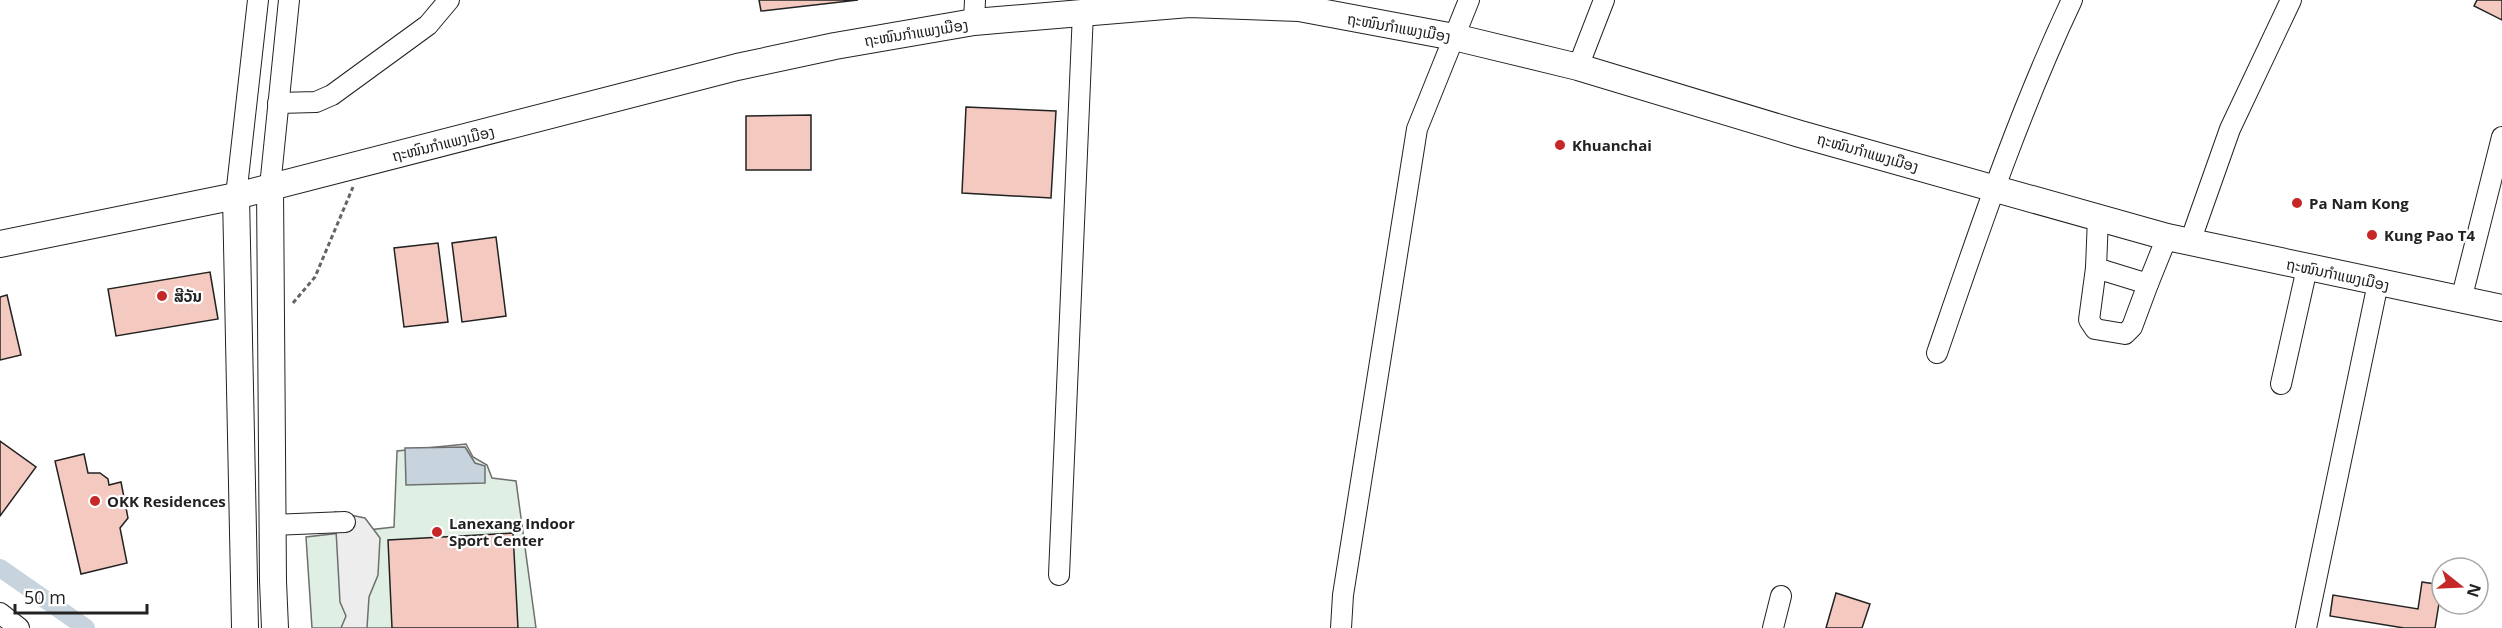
<svg xmlns="http://www.w3.org/2000/svg" width="2502" height="628" font-family="'Open Sans','Noto Sans Lao',sans-serif">
<style>
.green{fill:#e0efe3;stroke:#6f6f6f;stroke-width:1.5}
.parking{fill:#ededed;stroke:#6f6f6f;stroke-width:1.5}
.water{fill:#c7d3dd;stroke:#6f6f6f;stroke-width:1.5}
.lines{fill:none;stroke-linecap:round;stroke-linejoin:round}
.canal{stroke:#c7d3dd;stroke-width:18}
.building{fill:#f3c9c0;stroke:#222;stroke-width:1.5}
.minor-casing{stroke:#222;stroke-width:22}
.major-casing{stroke:#222;stroke-width:28}
.path{stroke:#646464;stroke-width:3;stroke-dasharray:4.5 3;stroke-linecap:butt}
.minor{stroke:#fff;stroke-width:20}
.major{stroke:#fff;stroke-width:26}
.poi-dot{fill:#c62828;stroke:#fff;stroke-width:2}
.labels{text-anchor:middle;dominant-baseline:central;stroke-width:4.5;stroke-linejoin:round;paint-order:stroke}
.street-label{font-size:15px;fill:#222;stroke:#fff}
.poi-label{font-size:15px;font-weight:bold;fill:#222;stroke:#fff;text-anchor:start}
</style>
<rect width="100%" height="100%" fill="#fff"/>
<polygon class="green" points="466,444 473,457 487,465 492,478 516,481 536,628 312,628 306,537 394,527 397,451"/>
<polygon class="parking" points="335,512 365,518 380,538 378,575 369,597 367,628 341,628 346,616 340,602"/>
<polygon class="water" points="465,447 475,463 485,466 485,483 406,485 405,448"/>
<g class="lines">
<polyline class="canal" points="0,568 86,628"/>
</g>
<g class="building">
<polygon points="759,0 858,0 761,11"/>
<polygon points="2477,0 2502,0 2502,20 2474,6"/>
<polygon points="966,107 1056,111 1051,198 962,193"/>
<polygon points="811,115 811,170 746,170 746,116"/>
<polygon points="496,237 506,316 462,322 452,243"/>
<polygon points="438,243 448,322 404,327 394,248"/>
<polygon points="210,272 218,319 116,336 108,289"/>
<polygon points="7,295 21,355 0,360 0,297"/>
<polygon points="0,441 36,467 0,516"/>
<polygon points="84,454 88,473 100,473 108,479 109,485 121,482 128,518 120,528 127,563 81,574 55,461"/>
<polygon points="513,533 518,628 392,628 388,540"/>
<polygon points="2422,582 2442,585 2435,628 2404,628 2330,616 2333,595 2418,609"/>
<polygon points="1836,593 1870,604 1862,628 1826,628"/>
</g>
<g class="lines">
<defs>
<g id="minor">
<polyline points="974,22 975,0"/>
<polyline points="1578,67 1604,0"/>
<polyline points="278,103 316,102 332,95 428,25 449,0"/>
<polyline points="270,187 289,0"/>
<polyline points="236,196 258,0"/>
<polyline points="2098,217 2096,268 2148,284 2167,237"/>
<polyline points="2190,242 2230,129 2291,0"/>
<polyline points="2096,268 2089,320 2095,329 2125,334 2132,327 2148,284"/>
<polyline points="2461,300 2502,137"/>
<path d="M1937,353C1978,234 2018,114 2072,0"/>
<polyline points="2281,384 2307,268"/>
<polyline points="272,525 345,522"/>
<polyline points="1059,575 1083,12"/>
<polyline points="0,613 19,628"/>
<polyline points="1341,628 1343,595 1417,129 1469,0"/>
<polyline points="1773,628 1781,596"/>
<polyline points="2306,628 2378,283"/>
</g>
<g id="major">
<polyline points="270,187 273,581 275,628"/>
<polyline points="236,196 245,628"/>
<polyline points="0,244 236,196 737,67 835,46 974,22 1189,4 1299,8 1454,37 1578,67 1800,134 2167,237 2502,308"/>
</g>
</defs>
<use href="#minor" class="minor-casing"/>
<use href="#major" class="major-casing"/>
<polyline class="path" points="293,303 315,277 353,187"/>
<use href="#minor" class="minor"/>
<use href="#major" class="major"/>
</g>
<g class="poi-dot">
<circle cx="1560" cy="145" r="6"/>
<circle cx="2297" cy="203" r="6"/>
<circle cx="2372" cy="235" r="6"/>
<circle cx="162" cy="296" r="6"/>
<circle cx="95" cy="501" r="6"/>
<circle cx="437" cy="532" r="6"/>
</g>
<g class="labels">
<g class="street-label">
<text transform="translate(1399 27) rotate(10)">ຖະໜົນກຳແພງເມືອງ</text>
<text transform="translate(916 32) rotate(-9)">ຖະໜົນກຳແພງເມືອງ</text>
<text transform="translate(443 143) rotate(-14)">ຖະໜົນກຳແພງເມືອງ</text>
<text transform="translate(1868 152) rotate(16)">ຖະໜົນກຳແພງເມືອງ</text>
<text transform="translate(2338 274) rotate(12)">ຖະໜົນກຳແພງເມືອງ</text>
</g>
<g class="poi-label">
<text x="1572" y="145">Khuanchai</text>
<text x="2309" y="203">Pa Nam Kong</text>
<text x="2384" y="235">Kung Pao T4</text>
<text x="174" y="296">ສີວັນ</text>
<text x="107" y="501">OKK Residences</text>
<text x="449" y="523">Lanexang Indoor<tspan x="449" dy="17">Sport Center</tspan></text>
</g>
</g>
<g transform="translate(2460 586) rotate(108)"><circle r="28" fill="#ffffff" stroke="#a7a7a7" stroke-width="1.5"/>
<path d="M0-4.5L10 22L0 15L-10 22Z" fill="#c62828"/>
<text y="-9" font-size="16" font-weight="bold" text-anchor="middle" fill="#222222">N</text>
</g>
<path d="M15 604v9h132v-9" fill="none" stroke="#222222" stroke-width="3"/>
<text x="24" y="604" font-size="18" fill="#222222" stroke="#ffffff" stroke-width="4.5" paint-order="stroke">50 m</text>
</svg>
